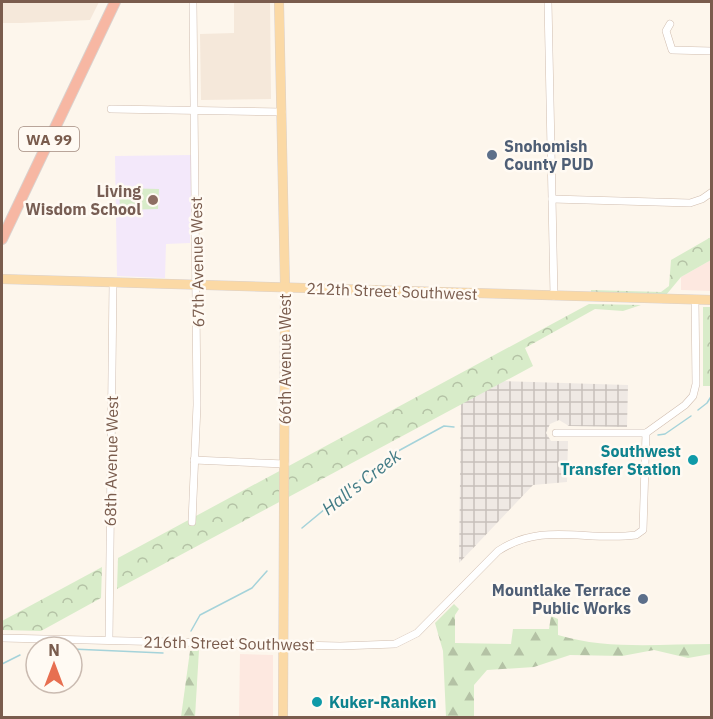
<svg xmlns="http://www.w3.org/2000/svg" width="713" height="719" font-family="'IBM Plex Sans',sans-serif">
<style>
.residential{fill:#f5e8da}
.commercial{fill:#fde8e0}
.industrial{fill:url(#industrial-grid)}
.education{fill:#f3e8fa}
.forest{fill:url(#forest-firs)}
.park{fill:url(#park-crowns)}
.pitch{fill:#d8ecc9}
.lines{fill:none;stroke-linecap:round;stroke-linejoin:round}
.stream{stroke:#a5d3da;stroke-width:1.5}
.minor-casing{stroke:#d1beb0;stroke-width:8}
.major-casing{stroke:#dad1cd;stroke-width:10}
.highway-casing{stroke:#dad1cd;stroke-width:12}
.minor{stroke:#fff;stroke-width:7}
.major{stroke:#fbd9a5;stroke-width:9}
.highway{stroke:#f7b7a3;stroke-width:10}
.service-dot{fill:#5c6f8a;stroke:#fffaf3;stroke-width:2}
.education-dot{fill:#8d6e63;stroke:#fffaf3;stroke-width:2}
.culture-dot{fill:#0f9aa8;stroke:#fffaf3;stroke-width:2}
.labels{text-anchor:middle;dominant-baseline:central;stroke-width:5;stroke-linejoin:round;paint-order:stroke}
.shield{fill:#fffaf3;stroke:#a28b7f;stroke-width:1.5}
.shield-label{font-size:15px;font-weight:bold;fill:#7a5c4d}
.service-label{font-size:16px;font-weight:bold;fill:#4e5e75;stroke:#fffaf3;text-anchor:start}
.education-label{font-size:16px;font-weight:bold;fill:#785e54;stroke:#fffaf3;text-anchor:end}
.street-label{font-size:16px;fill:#7a5c4d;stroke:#fffaf3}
.culture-label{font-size:16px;font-weight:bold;fill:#0d838f;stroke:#fffaf3;text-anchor:end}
.water-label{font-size:18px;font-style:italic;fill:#437c86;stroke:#fffaf3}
</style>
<defs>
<pattern id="industrial-grid" width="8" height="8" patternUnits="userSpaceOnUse" patternTransform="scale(1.5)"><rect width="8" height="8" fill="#efe9e4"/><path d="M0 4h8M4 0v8" fill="none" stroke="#c7c0bb"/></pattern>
<pattern id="forest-firs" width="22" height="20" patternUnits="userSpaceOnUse" patternTransform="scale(1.5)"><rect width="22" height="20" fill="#d8ecc9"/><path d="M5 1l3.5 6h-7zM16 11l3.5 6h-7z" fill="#b4c2a5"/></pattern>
<pattern id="park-crowns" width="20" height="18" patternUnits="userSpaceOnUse" patternTransform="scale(1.5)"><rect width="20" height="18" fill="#d8ecc9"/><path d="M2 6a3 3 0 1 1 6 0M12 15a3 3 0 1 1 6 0" fill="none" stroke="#b4c2a5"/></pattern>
</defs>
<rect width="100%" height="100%" fill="#fdf6ec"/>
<g class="residential">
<polygon points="2,2 99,2 90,20 21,23 2,23"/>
<polygon points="234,2 270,2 271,99 201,100 200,34 234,33"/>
</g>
<g class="commercial">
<polygon points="711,260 711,291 681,290 681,277"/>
<polygon points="240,654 273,655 273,717 239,717"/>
</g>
<polygon class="industrial" points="499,381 628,385 627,427 569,426 559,420 550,424 546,433 551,441 568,441 567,482 533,485 459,563 461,401"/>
<polygon class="education" points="192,155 190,243 166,244 165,278 117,276 115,156"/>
<g class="forest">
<path d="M454,604L459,609L455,615V643L511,644L513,629H549L551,616L558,619V635C607,650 661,644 711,644V654L688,658L654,650L622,656L570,655L534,667L487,670L474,685V717H446L443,651L435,623Z"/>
<polygon points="199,650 195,717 181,717 190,651"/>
</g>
<g class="park">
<polygon points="711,237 711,260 681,277 666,295 591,293 591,290 661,292 669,286 671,260"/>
<polygon points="589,304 641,305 623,311 595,309 525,348 533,366 117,589 118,558"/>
<rect x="703" y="307" width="8" height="79"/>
<polygon points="102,567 101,598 41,631 2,630 2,621"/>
</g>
<polygon class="pitch" points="119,188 159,189 158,209 122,210 120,208"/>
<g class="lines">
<g class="stream">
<polyline points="698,410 707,403 712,395"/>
<polyline points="658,435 665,434 691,416"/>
<polyline points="302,528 389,456 444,426 454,427"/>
<polyline points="191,631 200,615 252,588 267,571"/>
<polyline points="72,649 163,653"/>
<polyline points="2,664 20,655"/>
</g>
<defs>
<g id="minor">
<polyline points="548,2 554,296"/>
<polyline points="670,24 666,31 672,50 712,51"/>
<polyline points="111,109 282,112"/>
<polyline points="552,199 690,203 702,199 712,192"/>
<polyline points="556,433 646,433"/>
<polyline points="194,460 285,464"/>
<polyline points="192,522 197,405 193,2"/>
<path d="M2,638L340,646L395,644L417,633L498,551C543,521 587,542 636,535L643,530L646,433L685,405L693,396L696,384L695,300"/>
<polyline points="109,640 113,282"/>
</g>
<g id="major">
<polyline points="279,2 285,287 283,718"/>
<polyline points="2,279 712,300"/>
</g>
<polyline id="highway" points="2,239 115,2"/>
</defs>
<use href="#minor" class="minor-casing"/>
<use href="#major" class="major-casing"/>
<use href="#highway" class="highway-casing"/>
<use href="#minor" class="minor"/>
<use href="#major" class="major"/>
<use href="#highway" class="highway"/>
</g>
<g class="service-dot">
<circle cx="492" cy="155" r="6"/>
<circle cx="643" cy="599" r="6"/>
</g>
<circle class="education-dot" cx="153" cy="200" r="6"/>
<g class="culture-dot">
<circle cx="693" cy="460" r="6"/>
<circle cx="317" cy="702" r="6"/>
</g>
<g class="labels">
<rect class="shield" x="19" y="127" width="60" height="24" rx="4.5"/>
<g class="shield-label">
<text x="49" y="139">WA 99</text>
</g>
<g class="service-label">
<text x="504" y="146">Snohomish<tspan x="504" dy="18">County PUD</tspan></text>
<text x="631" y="590" text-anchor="end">Mountlake Terrace<tspan x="631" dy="18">Public Works</tspan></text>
</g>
<g class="education-label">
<text x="141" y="191">Living<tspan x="141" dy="18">Wisdom School</tspan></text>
</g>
<g class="street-label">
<text transform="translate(197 262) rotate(-91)">67th Avenue West</text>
<text transform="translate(392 291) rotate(2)">212th Street Southwest</text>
<text transform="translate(285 359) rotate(-90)">66th Avenue West</text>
<text transform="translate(111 461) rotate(-89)">68th Avenue West</text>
<text transform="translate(229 643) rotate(1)">216th Street Southwest</text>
</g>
<g class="culture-label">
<text x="681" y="451">Southwest<tspan x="681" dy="18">Transfer Station</tspan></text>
<text x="329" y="702" text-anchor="start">Kuker-Ranken</text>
</g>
<g class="water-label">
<text transform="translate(361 482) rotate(-38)">Hall's Creek</text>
</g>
</g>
<rect width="713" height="719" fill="none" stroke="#7a5c4d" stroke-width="6"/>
<g transform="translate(54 665)"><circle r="28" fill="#fffaf3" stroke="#cabbb1" stroke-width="1.5"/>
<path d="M0-4.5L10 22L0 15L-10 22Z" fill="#e76f51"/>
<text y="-9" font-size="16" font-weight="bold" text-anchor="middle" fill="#7a5c4d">N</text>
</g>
</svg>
